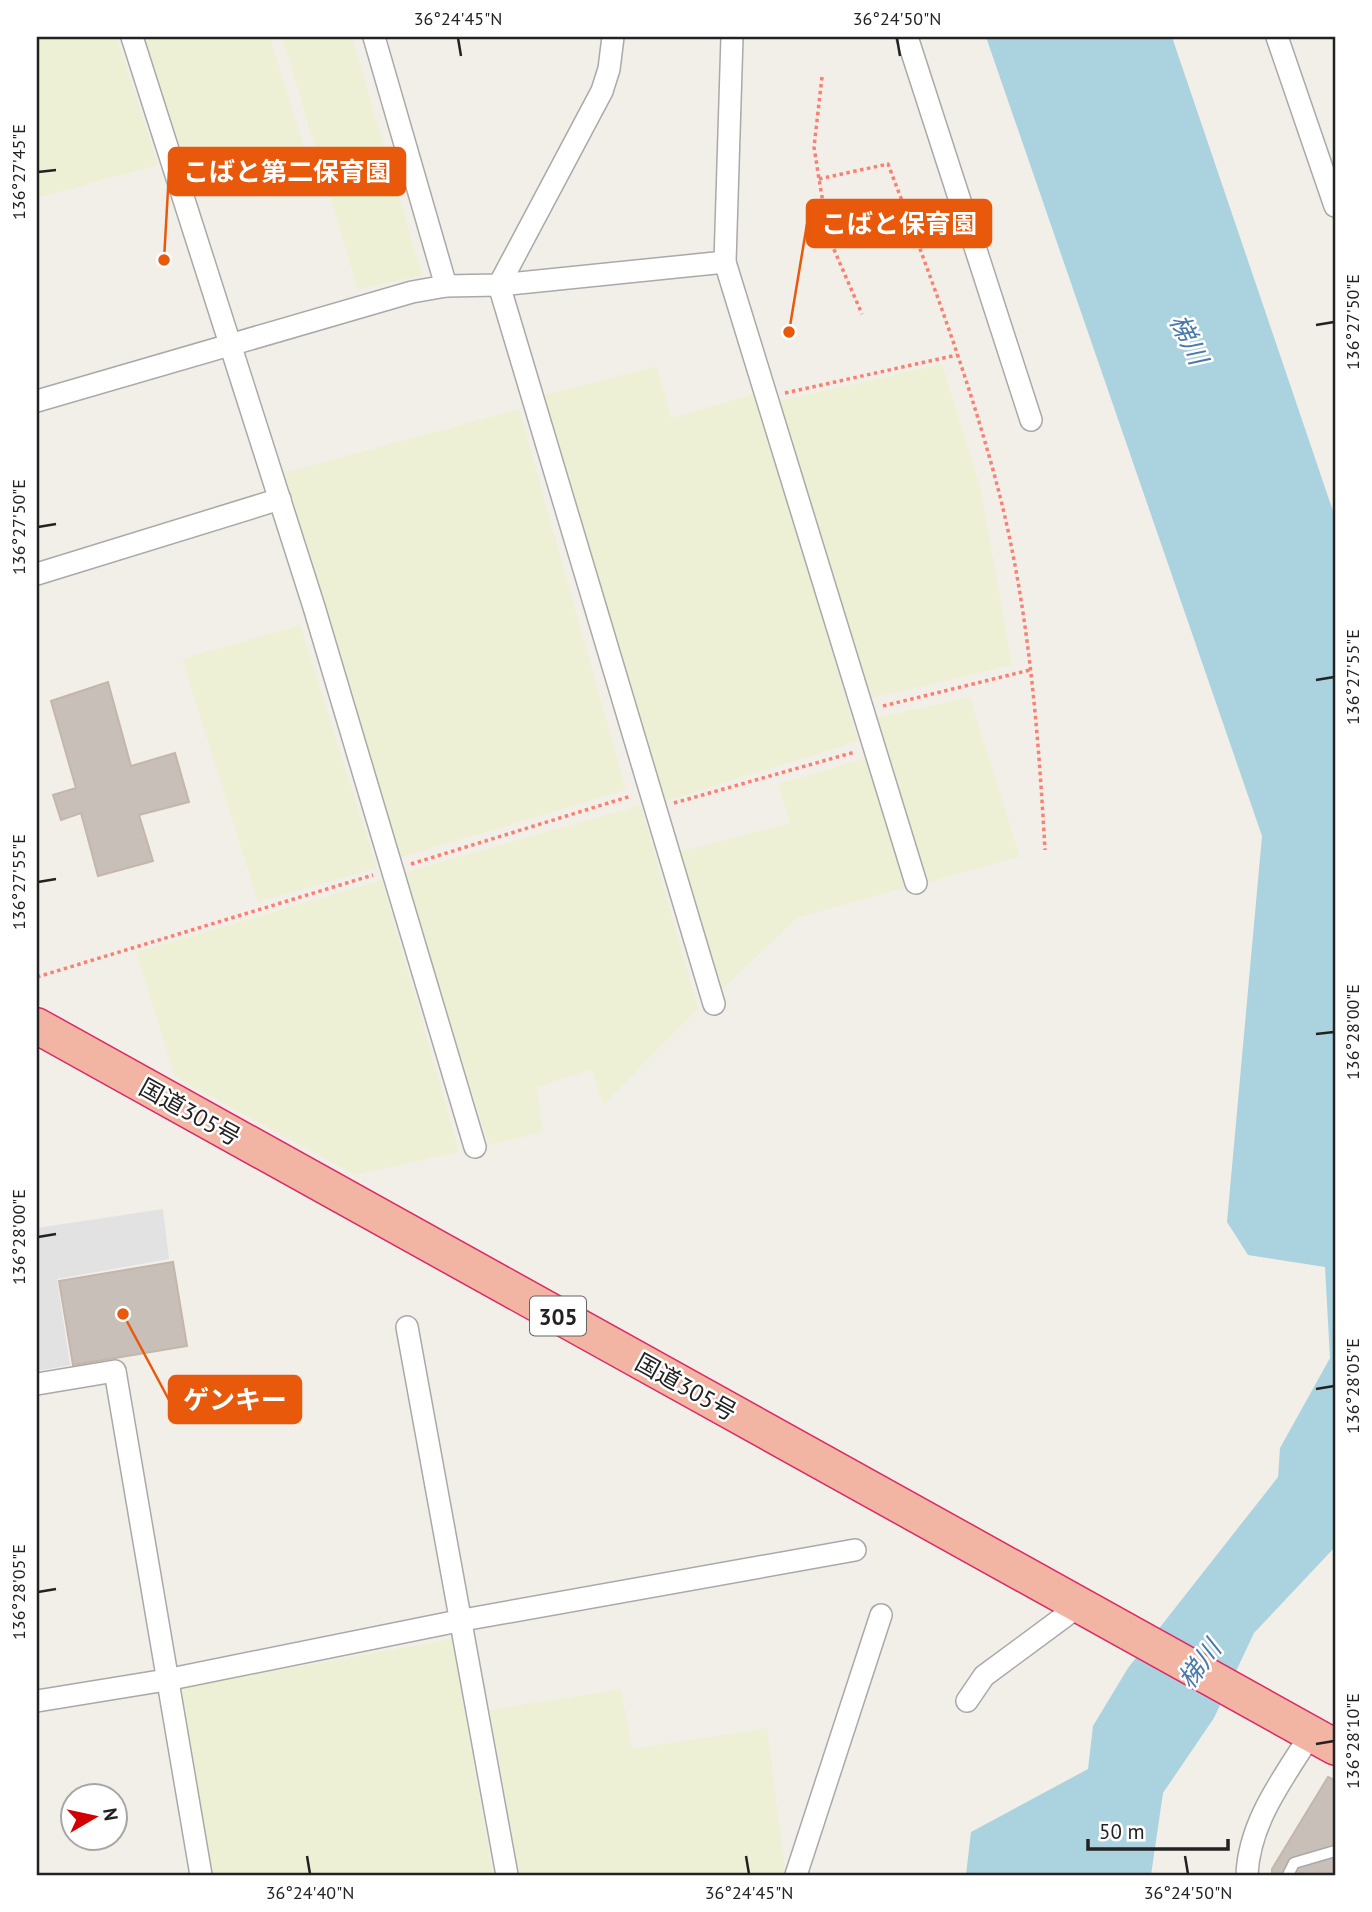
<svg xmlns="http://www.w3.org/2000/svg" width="1372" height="1912" font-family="'PT Sans','Noto Sans JP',sans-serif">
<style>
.farmland{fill:#eef0d5}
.parking{fill:#e2e2e2}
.water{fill:#aad3df}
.building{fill:#c7bfb8;stroke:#c4b6ab;stroke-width:2}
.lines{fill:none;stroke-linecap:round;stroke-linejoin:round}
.service-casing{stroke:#a9a9a9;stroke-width:13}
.minor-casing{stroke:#a9a9a9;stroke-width:24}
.trunk-casing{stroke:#dc2a67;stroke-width:38}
.path{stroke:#fa8072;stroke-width:3.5;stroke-dasharray:3.5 3.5;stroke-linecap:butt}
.service{stroke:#fff;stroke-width:10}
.minor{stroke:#fff;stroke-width:21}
.trunk{stroke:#f2b4a3;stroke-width:35}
.ticks{fill:none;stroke:#222;stroke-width:2.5}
.labels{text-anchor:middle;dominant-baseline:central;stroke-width:5;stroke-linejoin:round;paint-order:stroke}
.shield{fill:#fff;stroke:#646464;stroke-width:2}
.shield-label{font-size:23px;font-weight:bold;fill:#222}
.street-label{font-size:24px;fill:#222;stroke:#fff}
.water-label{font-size:26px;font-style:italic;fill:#4a7aab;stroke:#fff}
.leader{fill:none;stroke:#e8590c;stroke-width:2.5}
.callout-dot{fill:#e8590c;stroke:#fff;stroke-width:2.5}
.callout{fill:#e8590c;stroke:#e8590c;stroke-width:2.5}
.callout-label{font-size:26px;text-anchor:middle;font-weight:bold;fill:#fff}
.neatline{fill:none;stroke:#222;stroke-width:2.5}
.ticks-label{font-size:18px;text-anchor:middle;fill:#222}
</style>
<rect width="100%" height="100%" fill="#f2efe9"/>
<g class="farmland">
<polygon points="37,37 117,37 158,165 37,198"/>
<polygon points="141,37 270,37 309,164 193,197"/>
<polygon points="282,37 352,37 422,275 358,290"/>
<polygon points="942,364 981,490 1012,665 869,699 778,401"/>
<polygon points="657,366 671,418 757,393 858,741 664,802 540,396"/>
<polygon points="519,409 626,790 396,859 283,473"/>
<polygon points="300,625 377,868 258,902 182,659"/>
<polygon points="970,697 1020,857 925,883 875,718"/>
<polygon points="867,758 907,887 797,918 720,991 677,852 790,823 778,784"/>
<polygon points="641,805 698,1009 603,1105 592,1069 537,1087 543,1132 489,1145 402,873"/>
<polygon points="382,880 459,1152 355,1175 175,1077 136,952"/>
<polygon points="452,1639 493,1875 211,1875 178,1688"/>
<polygon points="621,1689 632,1749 767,1728 786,1875 519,1875 490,1710"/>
</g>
<polygon class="parking" points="163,1209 169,1259 57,1279 70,1365 37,1371 37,1228"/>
<polygon class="water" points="986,37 1172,37 1335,517 1335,1547 1254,1633 1214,1718 1163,1793 1151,1875 966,1875 971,1832 1088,1769 1093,1726 1128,1668 1278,1477 1280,1448 1330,1358 1325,1267 1248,1255 1227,1222 1262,836"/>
<g class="building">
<polygon points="108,682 131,766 175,753 189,802 139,815 153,861 98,876 81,813 61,820 53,795 76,788 51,701"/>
<polygon points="173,1262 187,1346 73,1365 59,1281"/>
<polygon points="1328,1777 1335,1780 1335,1875 1272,1875 1272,1869"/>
</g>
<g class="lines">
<defs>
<polyline id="service" points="1288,1875 1294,1863 1335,1851"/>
<g id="minor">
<polyline points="132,37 314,607 475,1147"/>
<polyline points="374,37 446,286"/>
<polyline points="613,37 609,69 602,91 499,285 714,1004"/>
<polyline points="732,37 725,262 916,883"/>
<polyline points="907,37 1031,420"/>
<polyline points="1277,37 1335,206"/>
<polyline points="37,401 412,292 446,286 499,285 725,262"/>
<polyline points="37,574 280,499"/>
<polyline points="407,1327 507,1875"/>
<polyline points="37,1384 115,1371 201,1875"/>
<polyline points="37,1701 166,1680 463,1620 855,1550"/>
<polyline points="967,1701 984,1676 1080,1605"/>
<polyline points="796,1875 881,1615"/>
<path d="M1247,1875C1249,1822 1284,1777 1311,1734"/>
</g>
<polyline id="trunk" points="37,1026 1335,1747"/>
</defs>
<use href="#service" class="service-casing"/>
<use href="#minor" class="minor-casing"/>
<use href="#trunk" class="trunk-casing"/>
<g class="path">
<polyline points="822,77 814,147 819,179 829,238 862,314"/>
<path d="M819,179L888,164C928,269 967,373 996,481C1028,600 1038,727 1045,850"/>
<polyline points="785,393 957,355"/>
<polyline points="883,706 1030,670"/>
<polyline points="674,803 855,752"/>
<polyline points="411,864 631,796"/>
<polyline points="37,977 373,875"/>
</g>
<use href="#service" class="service"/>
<use href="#minor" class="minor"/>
<use href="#trunk" class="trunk"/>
</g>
<path class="ticks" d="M458,38L461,56M897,38L900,56M38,172L56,170M1316,325L1334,322M38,527L56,524M1316,680L1334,677M38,882L56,879M1316,1034L1334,1032M38,1237L56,1234M1316,1389L1334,1386M38,1592L56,1589M1316,1744L1334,1741M307,1856L310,1874M746,1856L749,1874M1185,1856L1188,1874"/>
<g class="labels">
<rect class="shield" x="530" y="1296.5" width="56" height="39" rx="5"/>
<g class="shield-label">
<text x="558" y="1316">305</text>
</g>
<g class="street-label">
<text transform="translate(190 1112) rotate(29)">国道305号</text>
<text transform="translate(686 1387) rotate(29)">国道305号</text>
</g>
<g class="water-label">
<text transform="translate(1189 339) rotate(64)">梯川</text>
<text transform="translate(1199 1664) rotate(-53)">梯川</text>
</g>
</g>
<path class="leader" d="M164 260L169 172M789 332L807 224M123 1314L169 1400"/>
<g class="callout-dot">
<circle cx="164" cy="260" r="7"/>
<circle cx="789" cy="332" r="7"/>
<circle cx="123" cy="1314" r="7"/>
</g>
<g class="callout">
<rect x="169" y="148" width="236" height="47" rx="7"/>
<rect x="807" y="200" width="184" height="47" rx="7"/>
<rect x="169" y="1376" width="132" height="47" rx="7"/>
</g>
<g class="callout-label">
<text x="287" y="181">こばと第二保育園</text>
<text x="899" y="233">こばと保育園</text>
<text x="235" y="1409">ゲンキー</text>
</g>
<rect width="1372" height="1912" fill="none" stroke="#ffffff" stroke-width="77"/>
<g transform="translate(94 1817) rotate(81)"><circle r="33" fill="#ffffff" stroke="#a7a7a7" stroke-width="2"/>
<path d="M0-5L12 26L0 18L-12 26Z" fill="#d40000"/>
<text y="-10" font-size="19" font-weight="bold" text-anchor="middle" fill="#222222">N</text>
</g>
<path d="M1088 1839v10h140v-10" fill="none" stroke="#222222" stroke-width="3.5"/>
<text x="1099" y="1839" font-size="21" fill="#222222" stroke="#ffffff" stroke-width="5" paint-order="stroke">50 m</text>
<rect x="38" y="38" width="1296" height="1836" class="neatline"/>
<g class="ticks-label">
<text x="458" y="25">36°24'45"N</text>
<text x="897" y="25">36°24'50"N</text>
<text transform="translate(19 172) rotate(-90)" y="6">136°27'45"E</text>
<text transform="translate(1353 322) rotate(-90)" y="6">136°27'50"E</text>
<text transform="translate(19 527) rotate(-90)" y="6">136°27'50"E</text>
<text transform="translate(1353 677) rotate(-90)" y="6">136°27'55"E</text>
<text transform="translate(19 882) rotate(-90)" y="6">136°27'55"E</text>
<text transform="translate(1353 1032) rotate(-90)" y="6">136°28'00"E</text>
<text transform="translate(19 1237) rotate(-90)" y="6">136°28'00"E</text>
<text transform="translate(1353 1386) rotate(-90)" y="6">136°28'05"E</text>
<text transform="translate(19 1592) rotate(-90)" y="6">136°28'05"E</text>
<text transform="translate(1353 1741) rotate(-90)" y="6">136°28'10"E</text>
<text x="310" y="1899">36°24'40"N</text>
<text x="749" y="1899">36°24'45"N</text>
<text x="1188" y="1899">36°24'50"N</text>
</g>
</svg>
